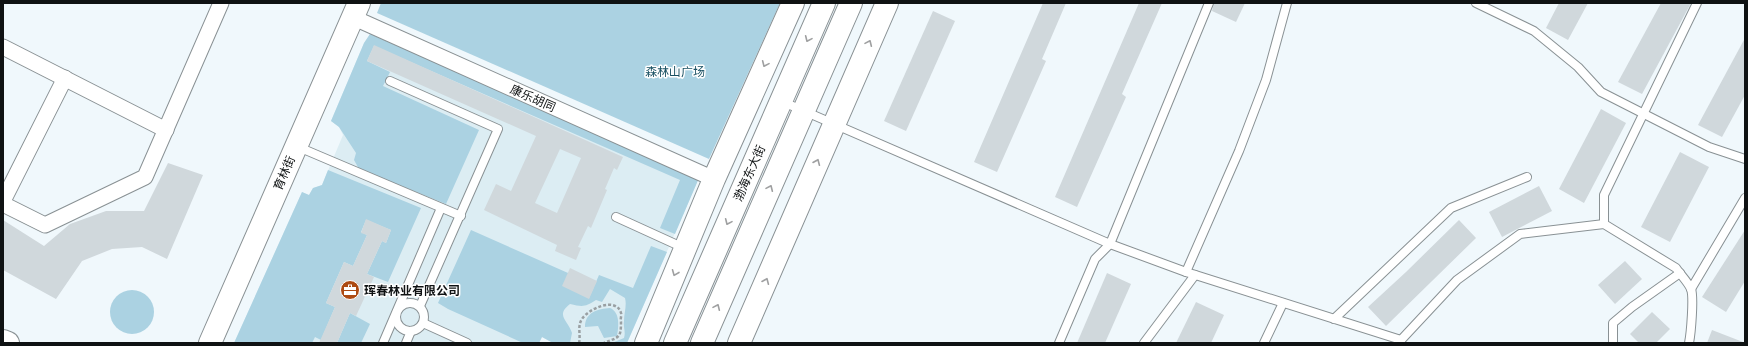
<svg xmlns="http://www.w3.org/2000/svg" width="1748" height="346" font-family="'Titillium Web','Noto Sans SC',sans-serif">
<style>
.built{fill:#dcedf3}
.green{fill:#abd2e2}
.building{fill:#d0d8dc;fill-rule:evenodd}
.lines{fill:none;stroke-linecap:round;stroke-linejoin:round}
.lane-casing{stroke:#899194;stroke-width:10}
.street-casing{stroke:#899194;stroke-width:17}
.secondary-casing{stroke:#899194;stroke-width:24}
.highway-casing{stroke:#899194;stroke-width:24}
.path{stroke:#999fa2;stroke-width:2.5;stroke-dasharray:3 2;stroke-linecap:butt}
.lane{stroke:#fff;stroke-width:8}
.street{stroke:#fff;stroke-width:15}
.secondary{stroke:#fff;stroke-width:22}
.highway{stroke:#fff;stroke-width:22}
.oneway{stroke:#9fa0a1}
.labels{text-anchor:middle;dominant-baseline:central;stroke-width:3;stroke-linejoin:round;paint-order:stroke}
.park-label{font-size:12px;fill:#195062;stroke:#fff}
.street-label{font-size:12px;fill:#0f1213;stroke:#fff}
.poi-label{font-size:12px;font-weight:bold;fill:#0f1213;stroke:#fff;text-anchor:start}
</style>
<rect width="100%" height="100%" fill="#f0f8fc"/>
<polygon class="built" points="370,34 699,178 627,343 553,343 542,337 539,343 234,343 302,192 309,195 313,188 322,185 343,135 339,127 331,121 364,43"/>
<g class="green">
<polygon points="381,3 780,3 709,159 377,13"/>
<polygon points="370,34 699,178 675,234 660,228 680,180 374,46 367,61 390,72 383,86 479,130 446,204 359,169 354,160 356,153 339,127 331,121 364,43"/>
<polygon points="328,170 421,208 388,282 367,274 382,241 386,243 391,230 366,220 361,232 367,235 353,266 344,262 326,303 335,307 321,340 315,337 312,343 234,343 302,192 309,195 313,188 322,185"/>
<path d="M471,230L568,273L589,298L599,275L633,288L651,246L667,252L627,343H612L624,338C626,331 623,328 624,321C624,313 627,306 625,298L610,289L602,302L596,300C585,307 583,307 570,304C555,316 568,320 572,333L570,343H553L542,337L539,343H523L448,309L438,303Z"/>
<circle cx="132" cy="312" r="22"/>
<path d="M610,308C620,312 619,326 617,336L604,338L598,326L585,327C585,312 598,309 610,308Z"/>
<polygon points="350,313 370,324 361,343 337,343"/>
</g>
<g class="building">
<polygon points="1043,3 1066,3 1042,59 1046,61 997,172 974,162"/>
<polygon points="1139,3 1162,3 1122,94 1126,97 1077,207 1055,197"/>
<polygon points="1214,3 1245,3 1236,22 1212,11"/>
<polygon points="1559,3 1588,3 1568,40 1546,28"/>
<polygon points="1661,3 1691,3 1642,94 1618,82"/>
<polygon points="933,11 955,21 906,131 884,121"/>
<polygon points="1745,38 1745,95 1722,137 1698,125"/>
<path d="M374,45L623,157L617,170L614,168L605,189L607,190L591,228L588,226L578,247L581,248L576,260L555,251L557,245L484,210L496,184L511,191L536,136L367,61ZM560,149L581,158L557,213L535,203Z"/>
<polygon points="1601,109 1626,123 1584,203 1559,189"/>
<polygon points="1680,152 1709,167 1670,242 1641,227"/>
<polygon points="168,163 203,175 167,259 142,247 112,249 82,261 56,299 3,270 3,220 44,246 70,224 106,211 144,211"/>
<polygon points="1539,186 1552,211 1502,237 1489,212"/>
<polygon points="366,219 391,230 386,243 382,241 367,274 374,277 356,316 350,313 337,343 319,343 335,307 326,303 344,262 353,266 367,235 361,233"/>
<polygon points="1459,220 1476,238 1386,326 1368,307 1406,272"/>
<polygon points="1745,230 1745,281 1726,312 1702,297"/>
<polygon points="1625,261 1642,279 1615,304 1598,285"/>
<polygon points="570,268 597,281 589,299 562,286"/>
<polygon points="1107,273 1131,284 1105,343 1077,343"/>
<polygon points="1196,302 1224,315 1211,343 1176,343"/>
<polygon points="1652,312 1670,329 1656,343 1639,343 1630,334"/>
<polygon points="1712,330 1743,342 1743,343 1707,343"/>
</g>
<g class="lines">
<defs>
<g id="lane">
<polyline points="1476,3 1534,31 1578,67 1601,92 1709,147 1745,159"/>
<polyline points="390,81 498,129 420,306"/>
<polyline points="781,101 1110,244 1186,272 1401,340"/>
<polyline points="296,146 461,216"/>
<polyline points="616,217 684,248"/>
<polyline points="1604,224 1604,195 1697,3"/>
<polyline points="1186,272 1239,151 1266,80 1287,3"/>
<polyline points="1691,289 1745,198"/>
<circle cx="410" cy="317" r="14"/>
<polyline points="1334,319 1451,208 1527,177"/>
<polyline points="423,323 467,343"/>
<polyline points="383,343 441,208"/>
<polyline points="406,343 411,331"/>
<polyline points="1059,343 1095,259 1110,244 1209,3"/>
<polyline points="1144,343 1195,275"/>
<polyline points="1264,343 1283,303"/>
<path d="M1400,343L1401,340L1457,280L1520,234L1604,224L1676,268C1680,274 1688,282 1691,289C1694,297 1691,333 1689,343"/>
<polyline points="1613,343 1613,323 1632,307 1680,273"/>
</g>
<g id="street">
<polyline points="352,17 714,179"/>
<polyline points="3,47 166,130"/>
<polyline points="3,201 65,78"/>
<polyline points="3,204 45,225 145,177 221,3"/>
</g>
<g id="secondary">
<polyline points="3,341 8,343"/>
<polyline points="210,343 359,3"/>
<polyline points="646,343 714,179 793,3"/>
<polyline points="739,343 887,3"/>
</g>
<g id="highway">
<polyline points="675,343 824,3"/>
<polyline points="702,343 851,3"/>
</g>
</defs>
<use href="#lane" class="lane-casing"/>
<use href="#street" class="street-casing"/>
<use href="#secondary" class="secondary-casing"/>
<use href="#highway" class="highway-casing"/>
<path class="path" d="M579,343C581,335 577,326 582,319C588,309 616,296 621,313C622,315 620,319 621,322C621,338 619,337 604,343"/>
<use href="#lane" class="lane"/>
<use href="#street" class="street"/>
<use href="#secondary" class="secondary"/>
<use href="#highway" class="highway"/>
</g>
<defs><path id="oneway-chevron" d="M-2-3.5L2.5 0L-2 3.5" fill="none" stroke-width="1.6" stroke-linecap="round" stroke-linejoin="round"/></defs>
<g class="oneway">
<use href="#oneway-chevron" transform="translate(808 39) rotate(114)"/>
<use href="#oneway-chevron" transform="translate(869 43) rotate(-66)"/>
<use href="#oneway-chevron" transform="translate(765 64) rotate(114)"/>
<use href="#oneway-chevron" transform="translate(817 162) rotate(-67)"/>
<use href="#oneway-chevron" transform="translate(770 188) rotate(-66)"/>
<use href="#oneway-chevron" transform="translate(728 222) rotate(114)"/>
<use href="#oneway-chevron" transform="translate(675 273) rotate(112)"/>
<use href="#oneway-chevron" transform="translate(766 281) rotate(-67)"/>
<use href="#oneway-chevron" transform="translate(717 307) rotate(-66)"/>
</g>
<defs>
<symbol id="office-disc" viewBox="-11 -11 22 22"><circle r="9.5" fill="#ad4a12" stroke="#fff"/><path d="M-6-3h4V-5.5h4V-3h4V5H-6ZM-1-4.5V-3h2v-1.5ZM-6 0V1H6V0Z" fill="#fff"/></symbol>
</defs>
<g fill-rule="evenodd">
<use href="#office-disc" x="339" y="279" width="22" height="22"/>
</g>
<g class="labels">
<g class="park-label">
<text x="675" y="71">森林山广场</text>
</g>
<g class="street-label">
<text transform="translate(533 98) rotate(24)">康乐胡同</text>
<text transform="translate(284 173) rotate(-67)">育林街</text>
<text transform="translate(749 173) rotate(-66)">渤海东大街</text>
</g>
<g class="poi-label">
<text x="364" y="290">珲春林业有限公司</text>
</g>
</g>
<rect width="1748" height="346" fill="none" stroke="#0f1213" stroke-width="8"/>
</svg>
